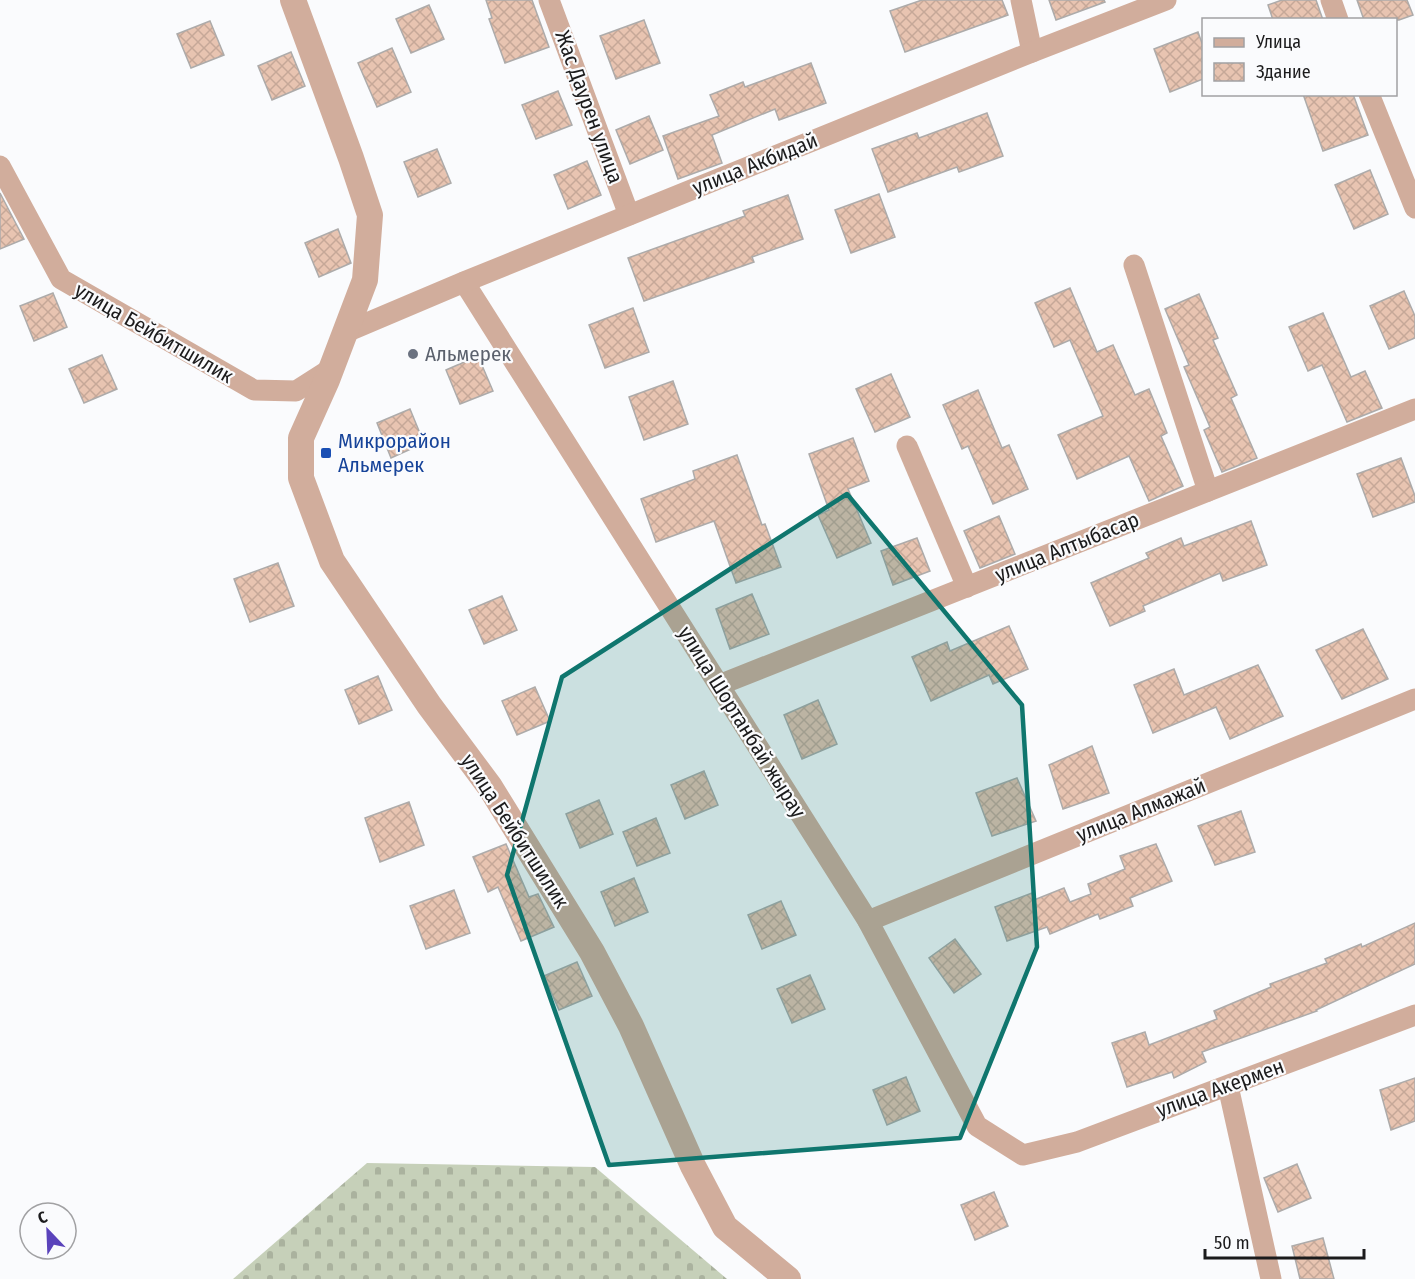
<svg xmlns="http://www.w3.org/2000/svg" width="1415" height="1279" font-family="'Fira Sans Condensed',sans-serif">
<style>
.cemetery{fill:url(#cemetery-stones)}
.building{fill:url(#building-cross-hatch);stroke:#adabaa;stroke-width:1.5}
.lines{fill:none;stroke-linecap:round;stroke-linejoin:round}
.minor{stroke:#d1ad9c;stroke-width:21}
.tertiary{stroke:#d1ad9c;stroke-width:26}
.marked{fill:#0f766e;fill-opacity:0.2;stroke:#0f766e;stroke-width:4.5;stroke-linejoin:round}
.worship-dot{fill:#6b7280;stroke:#fafbfd;stroke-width:2}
.transit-dot{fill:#1a4fb4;stroke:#fafbfd;stroke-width:2}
.labels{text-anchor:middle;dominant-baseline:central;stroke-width:4.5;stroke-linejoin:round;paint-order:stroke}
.street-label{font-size:21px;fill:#1b1b1c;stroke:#fafbfd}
.worship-label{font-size:21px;fill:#5b616d;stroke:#fafbfd;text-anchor:start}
.transit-label{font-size:21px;fill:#164399;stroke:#fafbfd;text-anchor:start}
</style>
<defs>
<pattern id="cemetery-stones" width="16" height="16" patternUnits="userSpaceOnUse" patternTransform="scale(1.5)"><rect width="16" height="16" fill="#c6d0b9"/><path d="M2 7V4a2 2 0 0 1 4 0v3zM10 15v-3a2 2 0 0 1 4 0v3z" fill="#aab29e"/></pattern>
<pattern id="building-cross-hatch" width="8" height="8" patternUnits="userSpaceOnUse" patternTransform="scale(1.5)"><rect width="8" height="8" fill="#e8c4b1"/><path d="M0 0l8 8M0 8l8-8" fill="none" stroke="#c6a898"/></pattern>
</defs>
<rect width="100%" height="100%" fill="#fafbfd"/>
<polygon class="cemetery" points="367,1163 595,1167 727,1279 233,1279"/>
<g class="building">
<polygon points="486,0 532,0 549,47 505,63 489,19 492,18"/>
<polygon points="922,0 1002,0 1008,15 905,52 890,11"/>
<polygon points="1049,0 1104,0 1105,2 1056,20"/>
<polygon points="1282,0 1316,0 1323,20 1273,20 1268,5"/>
<polygon points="1357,0 1407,0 1413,15 1399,20 1364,20"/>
<polygon points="429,5 444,39 411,53 396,19"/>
<polygon points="644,20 660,63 616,79 600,36"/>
<polygon points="210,21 224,55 191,68 177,34"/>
<polygon points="1198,32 1203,46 1203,79 1170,92 1154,49"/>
<polygon points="392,48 411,92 377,107 358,63"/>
<polygon points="291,52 305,86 272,100 258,66"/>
<polygon points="811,63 826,103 779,120 775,109 712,135 722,163 678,179 663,136 719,116 710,95 743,82 745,87"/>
<polygon points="558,91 572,125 536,139 522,105"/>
<polygon points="1303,94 1353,94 1368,135 1323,151"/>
<polygon points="987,113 1003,156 959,172 957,167 888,192 872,149 917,133 919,138"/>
<polygon points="649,116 663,150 630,164 616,130"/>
<polygon points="437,149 451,183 418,197 404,162"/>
<polygon points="587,161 601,195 568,209 554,175"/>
<polygon points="1370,170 1388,214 1354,229 1335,185"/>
<polygon points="0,193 24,239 0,249"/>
<polygon points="879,194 895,237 851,253 835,210"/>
<polygon points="788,195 803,239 752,257 754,262 644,301 628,258 745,216 743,211"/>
<polygon points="338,229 351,263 319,277 305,243"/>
<polygon points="1070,288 1097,352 1113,345 1135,395 1149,389 1167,433 1161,436 1183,486 1149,501 1129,456 1077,479 1058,435 1103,416 1070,340 1054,347 1035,303"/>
<polygon points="1404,291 1415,316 1415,338 1389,349 1370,306"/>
<polygon points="53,293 67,327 34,341 20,306"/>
<polygon points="1199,294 1218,338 1213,340 1237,395 1231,398 1257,458 1222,472 1204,430 1210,427 1184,367 1189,365 1165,309"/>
<polygon points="633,308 649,352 605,368 589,325"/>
<polygon points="1323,313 1351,377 1365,371 1382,408 1347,422 1322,365 1308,371 1289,327"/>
<polygon points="102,355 117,389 84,403 69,369"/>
<polygon points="478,356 493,391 460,404 446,370"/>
<polygon points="891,374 910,417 875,432 856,389"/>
<polygon points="673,381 688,424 644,440 629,397"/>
<polygon points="978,390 1002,448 1009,445 1028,489 993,504 968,446 962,449 943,405"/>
<polygon points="410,409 424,443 391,458 377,423"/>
<polygon points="853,438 869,481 848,489 871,543 837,558 818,515 829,510 809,454"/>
<polygon points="737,455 762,525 765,524 781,567 736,583 714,521 656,542 641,499 695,479 693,471"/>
<polygon points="1401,458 1415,496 1415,502 1373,517 1357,474"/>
<polygon points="999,516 1015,554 980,568 964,531"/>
<polygon points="1251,521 1267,565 1223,581 1220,573 1143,606 1145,611 1110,626 1091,583 1149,558 1146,553 1181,538 1184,546"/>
<polygon points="917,538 930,571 893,585 881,551"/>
<polygon points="278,563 294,606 250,622 234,579"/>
<polygon points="752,594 769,634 730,649 716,609"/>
<polygon points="502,596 517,630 484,644 469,610"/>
<polygon points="1009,626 1028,669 993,684 989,675 931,701 912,657 947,642 950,651"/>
<polygon points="1363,629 1388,679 1342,699 1316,650"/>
<polygon points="1258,665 1283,716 1230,739 1216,707 1153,733 1134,685 1174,669 1184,695"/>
<polygon points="378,676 392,710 359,724 345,690"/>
<polygon points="535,687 550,721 517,735 502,701"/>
<polygon points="818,700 837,744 802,759 784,715"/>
<polygon points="1092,746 1109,793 1063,809 1049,765"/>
<polygon points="704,771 718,805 685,819 671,785"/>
<polygon points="1017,778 1036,821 992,836 976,793"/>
<polygon points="599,800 613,834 580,848 566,814"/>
<polygon points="409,802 424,845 380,862 365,818"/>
<polygon points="1241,811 1255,852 1215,865 1198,826"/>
<polygon points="656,818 670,853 637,866 623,832"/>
<polygon points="506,844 529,897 538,894 554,927 521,941 498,887 488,892 473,857"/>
<polygon points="1156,844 1172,881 1130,898 1133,906 1100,919 1098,914 1050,934 1047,927 1007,941 995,907 1032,893 1034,900 1064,888 1070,902 1091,894 1088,884 1125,869 1120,856"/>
<polygon points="634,878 648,912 615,926 601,892"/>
<polygon points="454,890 470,933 426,949 410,906"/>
<polygon points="781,901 796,935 762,949 748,915"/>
<polygon points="1415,923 1415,964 1316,1010 1317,1011 1202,1052 1206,1062 1174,1078 1172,1072 1127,1087 1112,1043 1145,1032 1149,1045 1217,1019 1214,1011 1271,987 1270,984 1327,963 1325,959 1361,944 1362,947"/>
<polygon points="955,939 981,974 954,993 929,958"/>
<polygon points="577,962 592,996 559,1010 544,976"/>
<polygon points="810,975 825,1009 792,1023 777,989"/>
<polygon points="906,1077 920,1111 887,1125 873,1090"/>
<polygon points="1415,1078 1415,1121 1391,1130 1380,1090"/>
<polygon points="1297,1164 1311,1198 1278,1212 1264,1178"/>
<polygon points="994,1192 1008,1226 975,1240 961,1205"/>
<polygon points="1323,1238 1334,1279 1300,1279 1292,1246"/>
</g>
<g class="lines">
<g class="minor">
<polyline points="549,0 629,215"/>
<polyline points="1021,0 1032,52"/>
<polyline points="1331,0 1338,20"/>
<polyline points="1369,94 1415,208"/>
<polyline points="0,166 61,279 254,390 296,391 332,368"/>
<polyline points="1134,265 1208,491"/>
<polyline points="464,282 868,921 977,1126 1023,1155 1077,1142 1415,1015"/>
<polyline points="346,332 464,282 1032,52 1166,0"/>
<polyline points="907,446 967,587"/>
<polyline points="719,685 1415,409"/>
<polyline points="868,921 1415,699"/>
<polyline points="1228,1086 1271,1279"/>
</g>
<polyline class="tertiary" points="293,0 351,158 370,215 365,280 327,380 301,438 301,478 332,561 429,705 490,787 592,952 631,1026 693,1166 725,1227 788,1279"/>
</g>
<path class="marked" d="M847,494L1022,705L1037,947L960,1138L609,1165L507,875L562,677Z"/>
<circle class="worship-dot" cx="413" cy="354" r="6"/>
<rect class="transit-dot" x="320" y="447" width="12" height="12" rx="3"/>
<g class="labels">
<g class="street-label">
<text transform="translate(589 107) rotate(70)">Жас Даурен улица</text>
<text transform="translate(755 164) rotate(-22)">улица Акбидай</text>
<text transform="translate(154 333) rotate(30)">улица Бейбитшилик</text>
<text transform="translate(1067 547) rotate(-22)">улица Алтыбасар</text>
<text transform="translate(742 722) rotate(58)">улица Шортанбай жырау</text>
<text transform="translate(1141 810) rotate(-22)">улица Алмажай</text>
<text transform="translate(515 831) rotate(57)">улица Бейбитшилик</text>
<text transform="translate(1220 1088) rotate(-20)">улица Акермен</text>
</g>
<g class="worship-label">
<text x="425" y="354">Альмерек</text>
</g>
<g class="transit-label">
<text x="338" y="441">Микрорайон<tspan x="338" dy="24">Альмерек</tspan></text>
</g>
</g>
<rect x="1202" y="18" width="195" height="78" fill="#fafbfd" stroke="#a1a1a3" stroke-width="1.5"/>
<rect x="1214" y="38" width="30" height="9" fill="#d1ad9c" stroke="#a1a1a3" stroke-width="1.5"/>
<text x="1256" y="48" font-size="18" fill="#1b1b1c">Улица</text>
<rect x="1214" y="63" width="30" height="18" fill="url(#building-cross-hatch)" stroke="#a1a1a3" stroke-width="1.5"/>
<text x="1256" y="78" font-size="18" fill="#1b1b1c">Здание</text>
<g transform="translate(48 1231) rotate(337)"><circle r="28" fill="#fafbfd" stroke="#a1a1a3" stroke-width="1.5"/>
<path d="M0-4.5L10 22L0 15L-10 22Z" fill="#5a43bb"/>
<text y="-9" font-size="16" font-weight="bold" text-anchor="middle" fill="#1b1b1c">С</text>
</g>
<path d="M1205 1249v9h159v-9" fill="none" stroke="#1b1b1c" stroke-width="3"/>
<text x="1214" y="1249" font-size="18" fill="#1b1b1c" stroke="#fafbfd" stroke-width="4.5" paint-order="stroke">50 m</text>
</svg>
